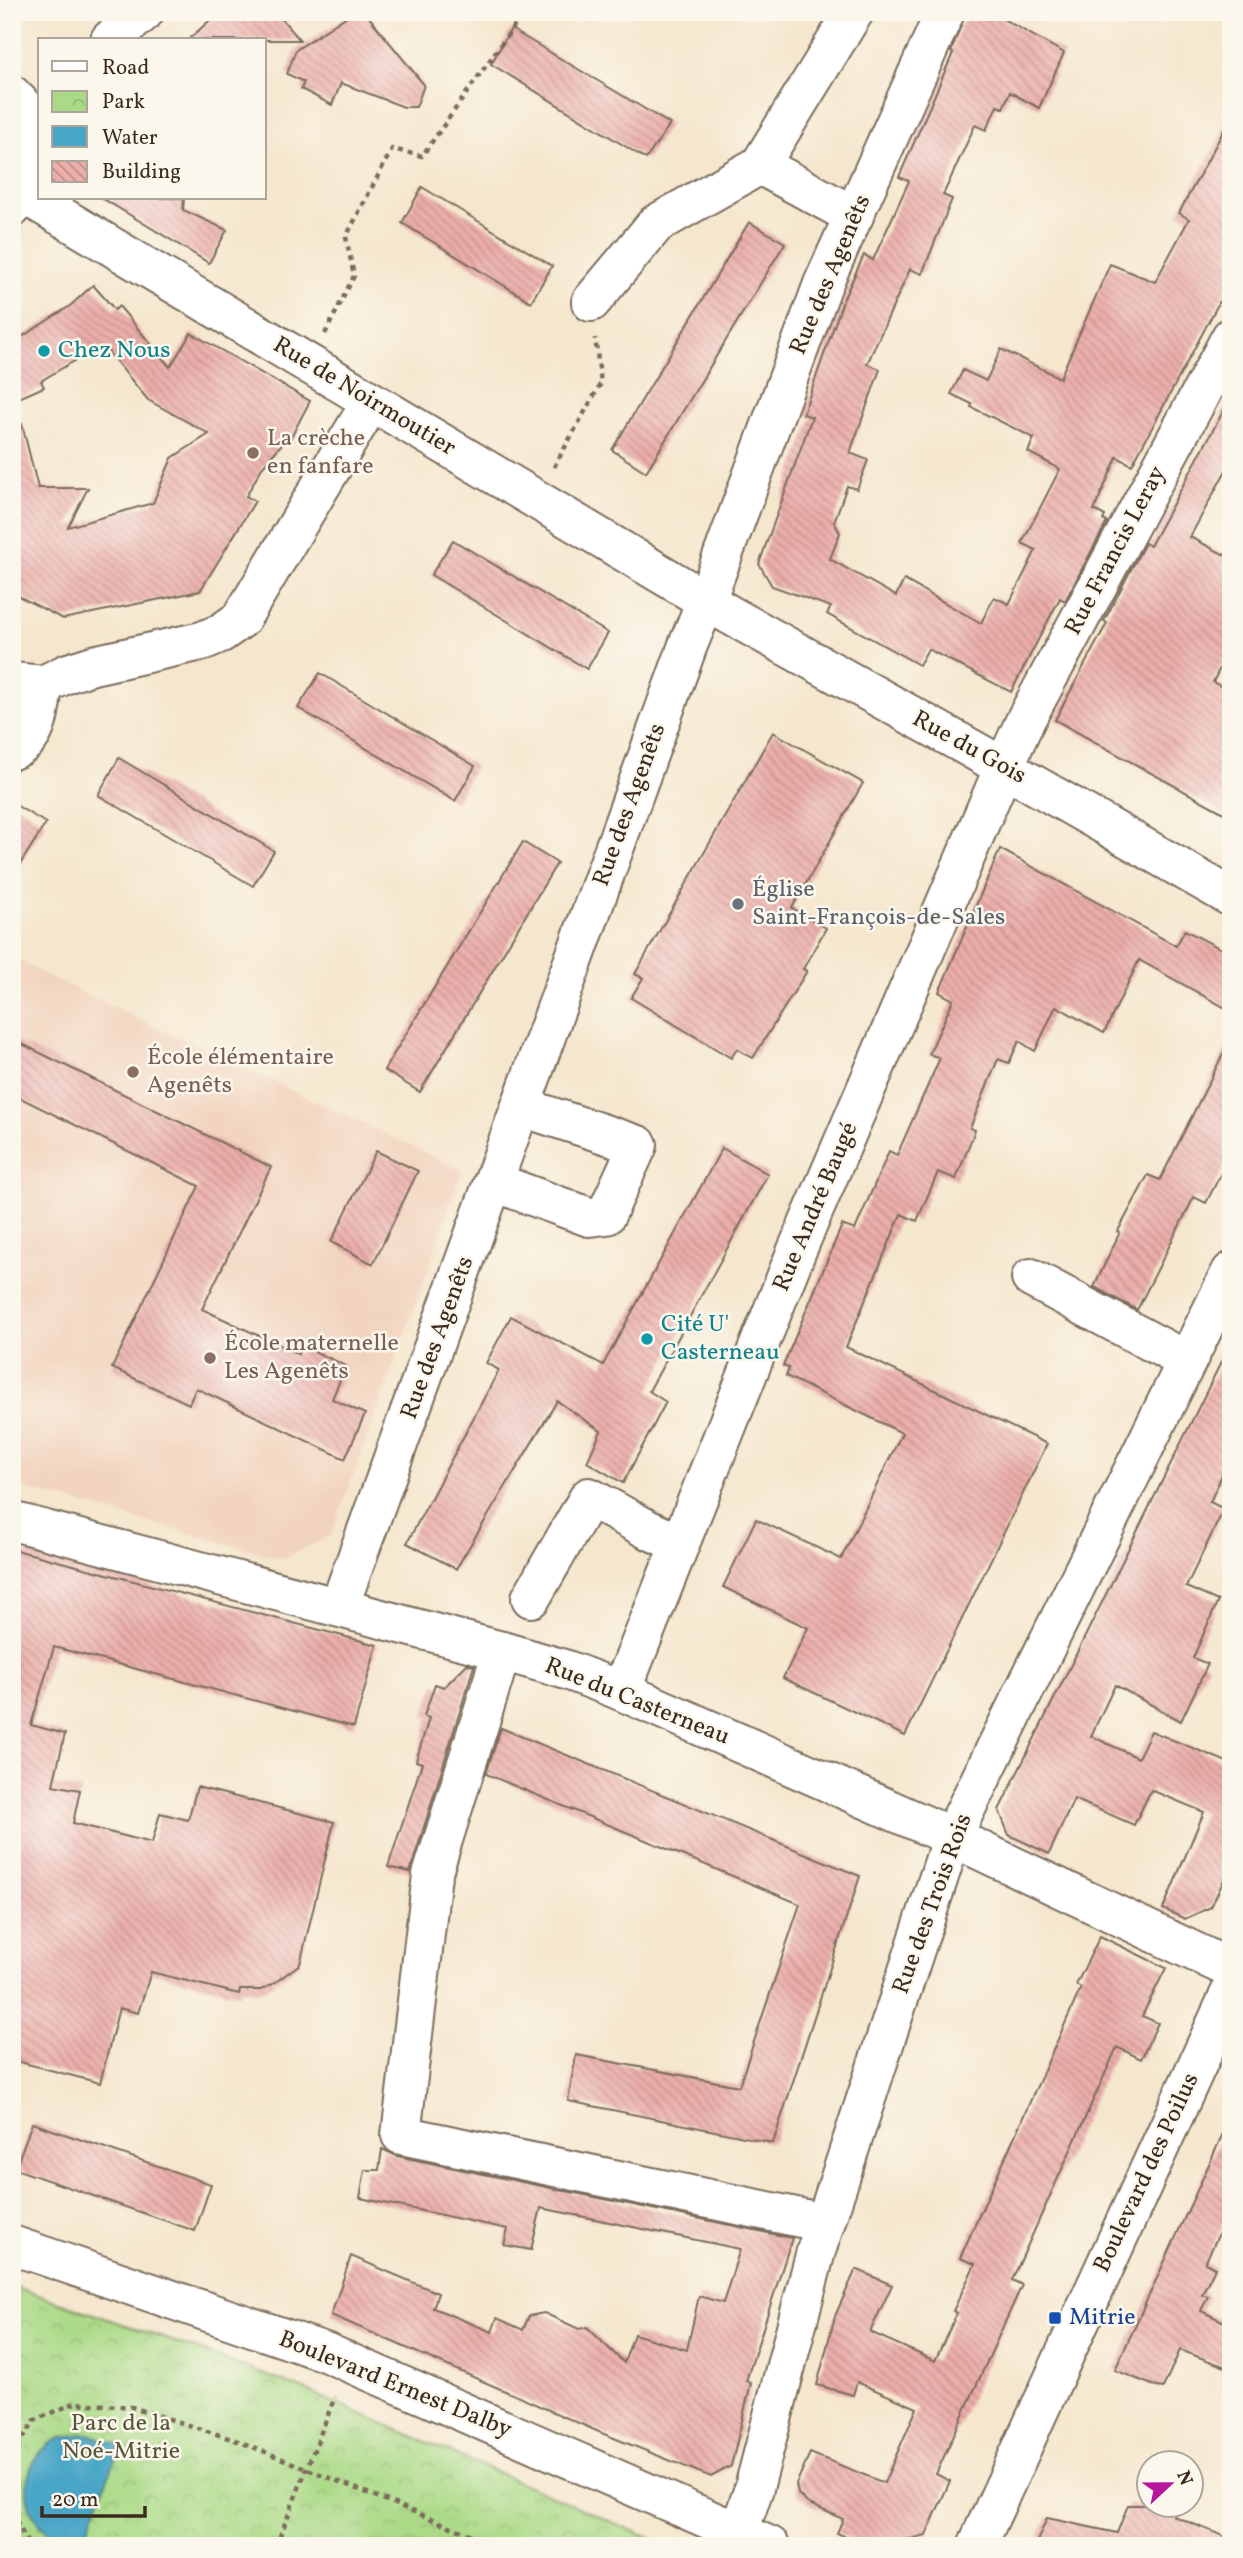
<svg xmlns="http://www.w3.org/2000/svg" width="1243" height="2558" font-family="Vollkorn,serif">
<style>
.built{fill:#f2d4be}
.park{fill:url(#park-crowns);stroke:#738252;stroke-width:2}
.water{fill:#48a6c7;stroke:#426872;stroke-width:2}
.building{fill:url(#building-back-hatch)}
.lines{fill:none;stroke-linecap:round;stroke-linejoin:round}
.minor-casing{stroke:#7c6c5c;stroke-width:42}
.major-casing{stroke:#7c6c5c;stroke-width:42}
.path{stroke:#7c6c5c;stroke-width:4.5;stroke-dasharray:5 5;stroke-linecap:butt}
.minor{stroke:#fff;stroke-width:38}
.major{stroke:#fff;stroke-width:38}
.culture-dot{fill:#0f9aa8;stroke:#fbf7ec;stroke-width:2.5}
.education-dot{fill:#8d6e63;stroke:#fbf7ec;stroke-width:2.5}
.worship-dot{fill:#6b7280;stroke:#fbf7ec;stroke-width:2.5}
.transit-dot{fill:#1a4fb4;stroke:#fbf7ec;stroke-width:2.5}
.labels{text-anchor:middle;dominant-baseline:central;stroke-width:5;stroke-linejoin:round;paint-order:stroke}
.street-label{font-size:24px;fill:#3b2a1e;stroke:#fbf7ec}
.culture-label{font-size:24px;fill:#0d838f;stroke:#fbf7ec;text-anchor:start}
.education-label{font-size:24px;fill:#785e54;stroke:#fbf7ec;text-anchor:start}
.worship-label{font-size:24px;fill:#5b616d;stroke:#fbf7ec;text-anchor:start}
.transit-label{font-size:24px;fill:#164399;stroke:#fbf7ec;text-anchor:start}
.park-label{font-size:24px;fill:#575638;stroke:#fbf7ec}
</style>
<defs>
<pattern id="park-crowns" width="20" height="18" patternUnits="userSpaceOnUse" patternTransform="scale(1.75)"><rect width="20" height="18" fill="#abda87"/><path d="M2 6a3 3 0 1 1 6 0M12 15a3 3 0 1 1 6 0" fill="none" stroke="#94bb74"/></pattern>
<pattern id="building-back-hatch" width="6" height="6" patternUnits="userSpaceOnUse" patternTransform="scale(1.75)"><rect width="6" height="6" fill="#ecaeab"/><path d="M-1 5l2 2M0 0l6 6M5-1l2 2" fill="none" stroke="#c08e8b"/></pattern>
</defs>
<rect width="100%" height="100%" fill="#fbf7ec"/>
<filter id="ink" filterUnits="userSpaceOnUse"><feTurbulence type="fractalNoise" baseFrequency=".0143" numOctaves="2"/><feDisplacementMap in="SourceGraphic" scale="14" xChannelSelector="R" yChannelSelector="G"/><feConvolveMatrix kernelMatrix="1 2 1 2 8 2 1 2 1" color-interpolation-filters="sRGB"/></filter>
<filter id="wash" filterUnits="userSpaceOnUse"><feTurbulence type="fractalNoise" baseFrequency=".00686" numOctaves="4" result="noise"/><feDisplacementMap in="SourceGraphic" scale="28" xChannelSelector="R" yChannelSelector="G"/><feGaussianBlur stdDeviation="1.57" result="paint"/><feColorMatrix in="noise" values="0 0 0 0 0 0 0 0 0 0 0 0 0 0 0 0 0 1.4 0 .05"/><feComposite in="paint" operator="in"/></filter>
<g filter="url(#wash)">
<rect width="100%" height="100%" fill="#f5e7ce"/>
<polygon class="built" points="12,956 43,974 462,1170 418,1299 331,1536 282,1559 12,1485"/>
<polygon class="park" points="12,2286 201,2351 310,2392 668,2546 12,2546"/>
<path class="water" d="M88,2434L121,2445L81,2546C74,2546 68,2543 61,2540C18,2522 15,2463 56,2440C65,2435 77,2435 88,2434Z"/>
<g id="blocks">
<g class="building">
<polygon points="219,12 276,12 300,40 188,40"/>
<polygon points="353,12 365,12 424,85 416,107 404,107 341,83 332,105 301,89 304,82 287,74 296,50"/>
<polygon points="966,12 1009,12 1005,20 1064,53 1039,108 1010,92 1003,108 997,106 986,130 975,125 943,195 952,199 922,274 910,269 867,364 880,369 850,453 868,460 857,489 847,486 834,522 840,533 830,559 896,596 904,580 981,623 994,597 1009,604 1036,550 1022,543 1060,469 1028,452 1034,438 971,407 972,404 951,394 963,370 986,381 1001,349 1060,378 1110,264 1155,282 1189,219 1179,213 1231,117 1231,280 1132,465 1117,457 1094,510 1105,516 1103,520 1107,522 1065,601 1060,598 1011,692 928,649 919,665 827,614 831,607 772,586 759,564 812,417 803,414 844,298 864,255 873,260 909,181 899,177 953,53 951,52"/>
<polygon points="511,29 670,124 646,159 491,64"/>
<polygon points="422,187 552,266 531,302 402,223"/>
<polygon points="102,198 184,198 183,210 227,230 209,263"/>
<polygon points="749,222 785,243 646,472 612,450"/>
<polygon points="93,285 115,310 119,306 170,367 191,333 310,401 290,439 287,438 263,466 246,496 255,501 200,591 63,619 12,593 12,425 22,424 38,488 88,488 68,527 153,503 172,458 209,434 148,400 105,348 98,353 95,349 69,364 41,381 44,387 12,401 12,322 20,338 70,306"/>
<polygon points="1231,397 1231,461 1190,537 1231,558 1231,646 1213,682 1231,692 1231,817 1055,720 1107,623 1104,621 1145,543 1150,546"/>
<polygon points="453,540 608,633 587,669 431,575"/>
<polygon points="320,673 475,766 455,801 298,708"/>
<polygon points="773,732 863,783 792,908 826,928 803,969 807,971 753,1058 737,1049 731,1058 631,998 643,978 635,974"/>
<polygon points="119,758 274,851 253,886 98,795"/>
<polygon points="12,803 46,823 12,877"/>
<polygon points="523,842 557,863 420,1092 384,1070"/>
<polygon points="1000,849 1176,946 1185,930 1231,954 1231,1011 1139,960 1104,1033 1056,1006 1035,1051 1019,1041 1009,1063 998,1059 970,1128 975,1130 956,1179 938,1172 917,1221 901,1214 846,1347 1047,1444 905,1736 783,1678 808,1628 723,1587 756,1519 841,1559 902,1433 786,1376 789,1368 783,1366 842,1225 855,1230 889,1151 897,1155 940,1058 929,1054 953,1000 939,992"/>
<polygon points="1231,1038 1231,1154 1206,1203 1194,1197 1137,1310 1094,1287 1120,1232 1118,1231 1148,1175 1160,1180"/>
<polygon points="12,1039 271,1167 202,1309 298,1354 301,1345 346,1366 332,1399 365,1414 345,1459 196,1388 189,1404 112,1368 199,1186 12,1094"/>
<polygon points="722,1148 768,1174 649,1391 666,1402 623,1483 587,1462 601,1431 557,1401 456,1569 407,1543 499,1370 486,1363 511,1316 603,1365"/>
<polygon points="376,1151 418,1171 373,1264 331,1242"/>
<polygon points="1231,1342 1231,1454 1210,1502 1224,1509 1186,1587 1218,1601 1193,1658 1208,1664 1181,1721 1115,1685 1091,1736 1138,1758 1151,1731 1227,1762 1231,1755 1231,1865 1211,1907 1185,1919 1163,1909 1204,1812 1151,1790 1134,1825 1074,1799 1049,1854 1009,1835 999,1810"/>
<polygon points="12,1549 377,1645 354,1727 54,1647 31,1725 65,1734 53,1785 80,1790 73,1823 152,1843 160,1813 188,1820 197,1787 334,1822 300,1964 273,1984 261,1990 240,1990 239,1994 151,1972 138,2013 119,2008 100,2083 12,2060"/>
<polygon points="467,1664 474,1666 410,1872 388,1867 422,1763 416,1761 429,1718 424,1716 435,1684 444,1687"/>
<polygon points="501,1728 860,1876 773,2143 568,2101 576,2055 739,2086 800,1904 486,1774"/>
<polygon points="1100,1936 1166,1968 1142,2016 1158,2023 1141,2059 1117,2047 1012,2280 1022,2285 936,2474 950,2481 926,2535 885,2546 867,2546 837,2533 843,2519 807,2503 798,2494 796,2484 810,2453 884,2483 917,2408 857,2382 853,2395 817,2385 835,2316 856,2269 892,2285 870,2332 935,2361 957,2313 953,2311 975,2264 960,2258 1081,1988 1076,1985"/>
<polygon points="1231,2116 1231,2208 1205,2263 1215,2268 1202,2294 1208,2296 1201,2311 1231,2325 1231,2369 1180,2350 1163,2388 1157,2387 1115,2370"/>
<polygon points="32,2123 211,2184 195,2231 15,2169"/>
<polygon points="382,2149 397,2156 792,2238 746,2381 751,2383 731,2466 711,2477 599,2432 331,2315 351,2256 438,2293 433,2308 492,2332 497,2318 523,2330 529,2316 544,2313 579,2329 587,2327 624,2363 634,2334 687,2350 699,2296 723,2303 740,2249 541,2208 531,2250 504,2245 508,2229 360,2198 365,2170 379,2170"/>
<polygon points="1128,2505 1177,2505 1173,2516 1231,2539 1231,2546 1035,2546 1047,2518 1117,2533"/>
</g>
</g>
</g>
<g filter="url(#ink)">
<use href="#blocks" fill-opacity="0" stroke="#7c6c5c" stroke-width="2"/>
<g class="lines">
<defs>
<g id="minor">
<polyline points="110,40 144,12"/>
<path d="M12,95C50,130 38,169 12,208"/>
<polyline points="760,165 854,216"/>
<polyline points="22,193 730,615 970,748 1231,897"/>
<polyline points="591,302 656,224 760,165 854,12"/>
<polyline points="12,682 43,685 68,673 93,665 202,641 221,633 241,619 371,402"/>
<path d="M12,750C39,741 40,709 43,685"/>
<polyline points="494,1182 589,1217 606,1215 638,1145 522,1107"/>
<polyline points="1031,1278 1187,1361"/>
<polyline points="12,1521 502,1651 567,1670 619,1690 952,1837 1231,1969"/>
<polyline points="531,1598 589,1497 647,1529 678,1543"/>
<polyline points="339,1607 688,645 706,601 823,284 945,12"/>
<polyline points="502,1651 432,1875 401,2135 825,2223"/>
<polyline points="619,1690 631,1667 797,1250 1004,767 1026,719 1231,337"/>
<polyline points="12,2245 325,2352 770,2546"/>
<polyline points="739,2532 754,2488 816,2251 952,1837 1231,1272"/>
</g>
<polyline id="major" points="977,2546 1231,1991"/>
</defs>
<use href="#minor" class="minor-casing"/>
<use href="#major" class="major-casing"/>
<g class="path">
<polyline points="325,334 354,276 346,237 392,149 422,156 524,12"/>
<polyline points="554,467 601,383 595,338"/>
<polyline points="12,2455 35,2420 75,2403 132,2407 238,2441 499,2546"/>
<polyline points="12,2512 29,2546"/>
<polyline points="276,2546 335,2397"/>
</g>
<use href="#minor" class="minor"/>
<use href="#major" class="major"/>
</g>
</g>
<g class="culture-dot">
<circle cx="44" cy="351" r="7"/>
<circle cx="647" cy="1339" r="7"/>
</g>
<g class="education-dot">
<circle cx="253" cy="453" r="7"/>
<circle cx="133" cy="1072" r="7"/>
<circle cx="210" cy="1358" r="7"/>
</g>
<circle class="worship-dot" cx="738" cy="904" r="7"/>
<rect class="transit-dot" x="1048" y="2311" width="14" height="14" rx="3.5"/>
<g class="labels">
<g class="street-label">
<text transform="translate(831 275) rotate(-67)">Rue des Agenêts</text>
<text transform="translate(364 397) rotate(31)">Rue de Noirmoutier</text>
<text transform="translate(1116 551) rotate(-62)">Rue Francis Leray</text>
<text transform="translate(969 748) rotate(29)">Rue du Gois</text>
<text transform="translate(630 805) rotate(-70)">Rue des Agenêts</text>
<text transform="translate(816 1207) rotate(-67)">Rue André Baugé</text>
<text transform="translate(438 1338) rotate(-70)">Rue des Agenêts</text>
<text transform="translate(637 1702) rotate(22)">Rue du Casterneau</text>
<text transform="translate(933 1904) rotate(-70)">Rue des Trois Rois</text>
<text transform="translate(1147 2173) rotate(-65)">Boulevard des Poilus</text>
<text transform="translate(395 2385) rotate(22)">Boulevard Ernest Dalby</text>
</g>
<g class="culture-label">
<text x="58" y="351">Chez Nous</text>
<text x="661" y="1325">Cité U'<tspan x="661" dy="28">Casterneau</tspan></text>
</g>
<g class="education-label">
<text x="267" y="439">La crèche<tspan x="267" dy="28">en fanfare</tspan></text>
<text x="147" y="1058">École élémentaire<tspan x="147" dy="28">Agenêts</tspan></text>
<text x="224" y="1344">École maternelle<tspan x="224" dy="28">Les Agenêts</tspan></text>
</g>
<g class="worship-label">
<text x="752" y="890">Église<tspan x="752" dy="28">Saint-François-de-Sales</tspan></text>
</g>
<g class="transit-label">
<text x="1069" y="2318">Mitrie</text>
</g>
<g class="park-label">
<text x="121" y="2424">Parc de la<tspan x="121" dy="28">Noé-Mitrie</tspan></text>
</g>
</g>
<rect width="1243" height="2558" fill="none" stroke="#fbf7ec" stroke-width="42"/>
<rect x="38" y="38" width="228" height="161" fill="#fbf7ec" stroke="#aea59a" stroke-width="2"/>
<rect x="52" y="61" width="35" height="10" fill="#ffffff" stroke="#aea59a" stroke-width="2"/>
<text x="102" y="74" font-size="21" fill="#3b2a1e">Road</text>
<rect x="52" y="91" width="35" height="21" fill="url(#park-crowns)" stroke="#aea59a" stroke-width="2"/>
<text x="102" y="108" font-size="21" fill="#3b2a1e">Park</text>
<rect x="52" y="126" width="35" height="21" fill="#48a6c7" stroke="#aea59a" stroke-width="2"/>
<text x="102" y="144" font-size="21" fill="#3b2a1e">Water</text>
<rect x="52" y="161" width="35" height="21" fill="url(#building-back-hatch)" stroke="#aea59a" stroke-width="2"/>
<text x="102" y="178" font-size="21" fill="#3b2a1e">Building</text>
<g transform="translate(1170 2484) rotate(68)"><circle r="33" fill="#fbf7ec" stroke="#aea59a" stroke-width="2"/>
<path d="M0-5L12 26L0 18L-12 26Z" fill="#b5179e"/>
<text y="-10" font-size="19" font-weight="bold" text-anchor="middle" fill="#3b2a1e">N</text>
</g>
<path d="M42 2506v10h103v-10" fill="none" stroke="#3b2a1e" stroke-width="3.5"/>
<text x="52" y="2506" font-size="21" fill="#3b2a1e" stroke="#fbf7ec" stroke-width="5" paint-order="stroke">20 m</text>
</svg>
